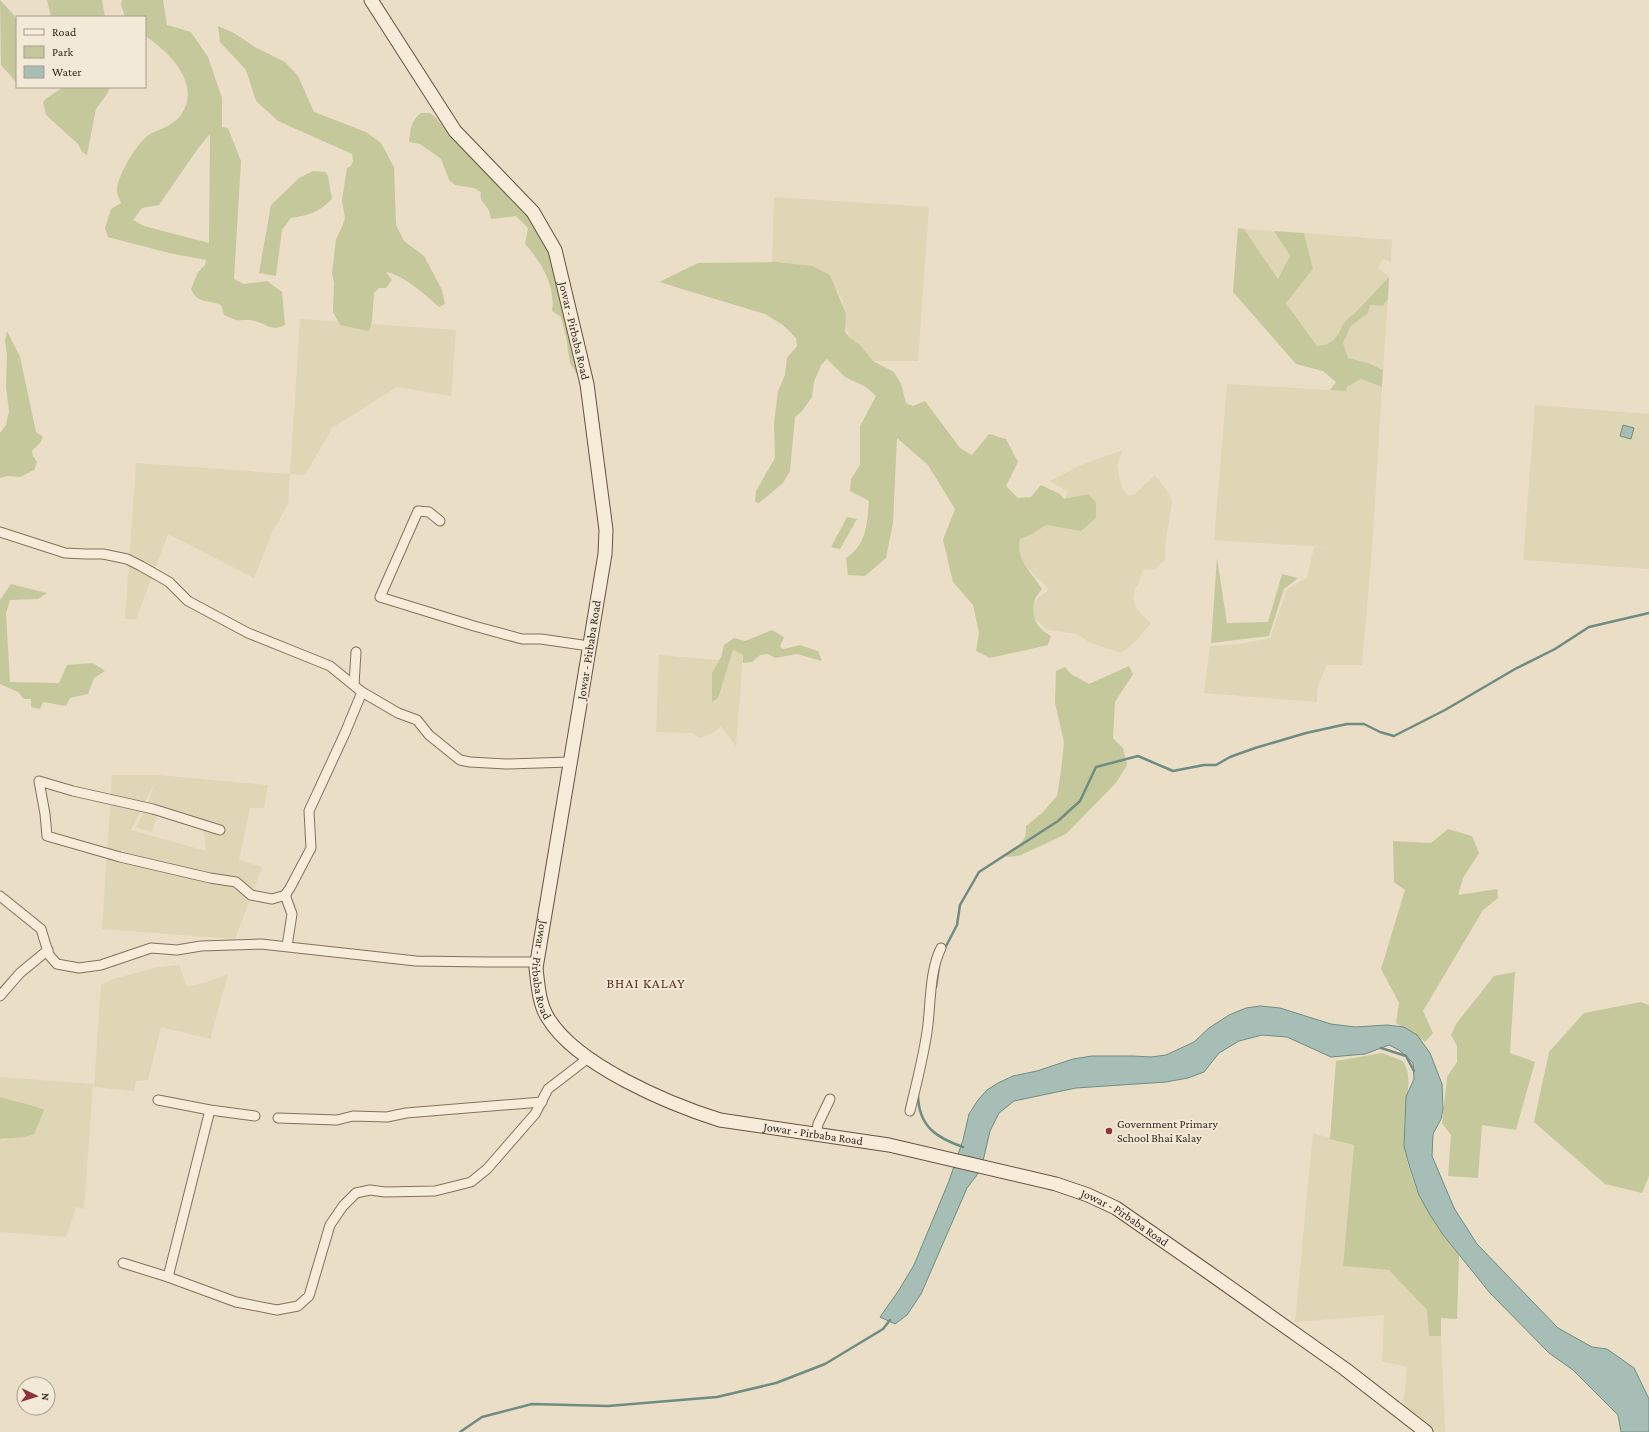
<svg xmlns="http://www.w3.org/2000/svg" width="1649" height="1432" font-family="'Crimson Pro',serif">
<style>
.farmland{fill:#dfd6b5;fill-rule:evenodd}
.green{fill:#c5c89b;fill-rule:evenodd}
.water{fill:#a7beb6;stroke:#6f8c83}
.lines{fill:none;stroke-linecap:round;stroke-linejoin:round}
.stream{stroke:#6f8c83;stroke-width:2.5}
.minor-casing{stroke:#84705e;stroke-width:11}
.secondary-casing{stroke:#665241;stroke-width:15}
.minor{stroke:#f6ecd9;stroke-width:9}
.secondary{stroke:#f6ecd9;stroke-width:13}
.poi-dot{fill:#8e3339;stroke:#f2e9d6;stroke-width:1.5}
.labels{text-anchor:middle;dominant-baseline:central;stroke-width:4;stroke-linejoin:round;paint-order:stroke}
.street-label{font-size:12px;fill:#362920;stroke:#f2e9d6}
.poi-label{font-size:12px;fill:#362920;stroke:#f2e9d6;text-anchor:start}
.quarter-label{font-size:14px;letter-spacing:1px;fill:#5f2d23;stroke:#f2e9d6}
</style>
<rect width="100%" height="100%" fill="#eadec7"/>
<g class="farmland">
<polygon points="774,197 929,207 918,361 873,361 850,338 845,326 843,301 835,287 830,275 772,263"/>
<polygon points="1244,229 1274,231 1290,256 1278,280"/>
<polygon points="1304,233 1392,240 1391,262 1383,259 1378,268 1389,277 1354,314 1347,318 1334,341 1328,344 1317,346 1286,303 1313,269"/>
<polygon points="1388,299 1383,370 1368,363 1348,358 1343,343 1351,326 1368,313 1370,305 1383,306"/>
<polygon points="300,319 456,330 451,396 397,387 332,428 305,475 290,474 288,504 272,533 254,578 168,534 136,619 125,619 136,463 290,474"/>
<polygon points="1361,379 1382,387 1372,549 1362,665 1327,665 1317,688 1317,702 1204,693 1210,646 1240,644 1270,638 1287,589 1307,578 1314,547 1342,548 1214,540 1227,384 1346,391 1347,387"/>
<polygon points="1535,405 1649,414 1649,569 1523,560"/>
<polygon points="1123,450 1117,465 1121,485 1128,496 1135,494 1155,475 1167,491 1172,502 1165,546 1165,560 1154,570 1143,569 1138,585 1135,588 1133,599 1137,609 1143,616 1151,623 1136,641 1121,653 1090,643 1077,634 1048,630 1034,619 1033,603 1049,589 1021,561 1018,547 1020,539 1034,533 1046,525 1082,531 1096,502 1087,493 1064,500 1068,492 1050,481 1081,465"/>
<polygon points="733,650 743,655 736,746 721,726 711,734 700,738 692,733 656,732 659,655 719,660 712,673 720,692"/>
<path d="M112,775H159L268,785L264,808H250L239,860L262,867L235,939L102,929ZM155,783L146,808L136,827L152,832L158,812L203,824L206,851L131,830Z"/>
<polygon points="179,965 187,987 207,982 228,974 210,1039 161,1027 148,1080 136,1081 134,1091 94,1087 101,985 113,979 158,967"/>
<polygon points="0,1077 93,1084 84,1209 76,1207 66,1237 0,1232 0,1139 5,1140 34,1106 0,1097"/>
<polygon points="1313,1133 1354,1145 1343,1266 1389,1270 1427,1310 1429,1336 1441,1336 1445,1432 1435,1432 1403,1406 1407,1367 1382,1361 1384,1315 1295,1322"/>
</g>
<g class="green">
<polygon points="0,0 14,15 17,22 17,83 1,65"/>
<polygon points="47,0 102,0 105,17 51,17"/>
<path d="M122,0H163L167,25L191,32L208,57L222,98V127L228,128L241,161L234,279L244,284L267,281L282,292L285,325C270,332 268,324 255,321C248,319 242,321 236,320C232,319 227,316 224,315L221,305C208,299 198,305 191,289L198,272L205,265L206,260L169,253L108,237L105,228L111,209L121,203C120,200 117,195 117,191C117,176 137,142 150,134C160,129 174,125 181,115C202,85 170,52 145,36V17H125L121,5ZM210,134L209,243L144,226L133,220L142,208L159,205L199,147Z"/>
<path d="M218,26L234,33L255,47L285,62L298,76L314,112L366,132L381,143L394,167L396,225L404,241L424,256L442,290L445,304L439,307C426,295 402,274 386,272L392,280L386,288H379L374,293L372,321L369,331L340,325L333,312L334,283L332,273L336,239L342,227L345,218L342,200L347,168L351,166L353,161L352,154L278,121L256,101L246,70L220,42Z"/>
<path d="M63,87H110L107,94L96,109L87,155L82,152L78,144L46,115L43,102C49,95 56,93 63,87Z"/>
<path d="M421,113H430L434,116L474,161L499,182L519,205L535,224L547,245L581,381L570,363L566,337L561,317L552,311C556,287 541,261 525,244L528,228L516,216L491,219C490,216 490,212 488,209C484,202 479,201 481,192L474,188L455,185L449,180L441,159L420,144L409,142C410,131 411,120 421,113Z"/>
<path d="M313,171L325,172L328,176L332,199C318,213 309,215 291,218L282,230L276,276L259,273L271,205L299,178Z"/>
<path d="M1238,228L1244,229L1278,279L1290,256L1274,231L1304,233L1313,269L1286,303L1317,346C1322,345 1328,345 1332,341C1342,334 1341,320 1354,314L1389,277L1388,299L1383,306L1370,305L1368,313L1351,326L1343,343L1348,358L1368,363L1383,370L1382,387L1361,379L1347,387L1346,391L1330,390L1336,382L1323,371L1296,364L1233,292Z"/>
<path d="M776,262L812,266L830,275L846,314L845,332L850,338L860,345L873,361L894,372L901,384L906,403L913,406L925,401L960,448L972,455L989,434L1006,439L1018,462L1006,486L1018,498L1031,497L1041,485L1060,494L1064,499L1088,494L1096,502V518L1081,531L1046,525L1034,533L1020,539C1015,560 1032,572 1042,589C1039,593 1034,599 1034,603C1031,619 1038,629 1051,636L1048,645L990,658L976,651L979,633L973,605L953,582L943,540L955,509L928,465L897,438L893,523L886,558L865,576L848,575L846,558C867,545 867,523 869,501L850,491L851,479L860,465V426L876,396L866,387L845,377L827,359L821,365L814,382L812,397L802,411L795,417L790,471L783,483L759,503L755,502L756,491L775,458L774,423L778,391L785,375L787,358L797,346L796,338L783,325L765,314L659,282L698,263Z"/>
<polygon points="7,331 20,357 36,432 43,437 40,443 32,451 33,456 37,462 34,470 20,477 7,476 0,478 0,433 6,425 9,411 6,387 7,354 5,341"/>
<polygon points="847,517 857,519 840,549 831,547"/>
<polygon points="1217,558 1227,623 1268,622 1282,574 1298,578 1284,589 1269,636 1211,643"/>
<polygon points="11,584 47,593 38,599 10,600 6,613 10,682 59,683 67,665 93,663 105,671 94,678 88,694 70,698 66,706 43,702 40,709 31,707 31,699 24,699 18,692 0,684 0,600"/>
<polygon points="772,630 784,637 780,647 784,649 800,645 818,651 822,661 797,654 775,658 768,654 760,655 752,662 743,663 743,655 733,650 720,692 718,698 712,702 712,673 721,657 724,645 734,638 745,641"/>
<path d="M1129,666L1133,674L1115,702L1113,738L1123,748L1127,765L1116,783L1066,834L1019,856L1006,857C1009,848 1021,846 1025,837C1026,834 1026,829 1026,826L1042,813L1057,796L1061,771L1064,742L1055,703L1056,671L1065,667L1071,674L1089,684Z"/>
<polygon points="1448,829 1472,836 1479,853 1463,878 1458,895 1497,889 1498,898 1483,910 1423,1011 1433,1033 1425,1042 1396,1023 1399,1003 1381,969 1405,890 1394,882 1393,841 1431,843"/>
<polygon points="1515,972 1510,1053 1535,1062 1516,1130 1482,1125 1478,1178 1448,1176 1451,1135 1442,1123 1447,1077 1457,1062 1457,1046 1451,1035 1456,1024 1494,976"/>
<polygon points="1641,1002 1649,1005 1649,1176 1642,1193 1605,1184 1534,1122 1549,1052 1584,1013"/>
<path d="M1382,1053L1403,1061C1405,1066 1408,1071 1408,1076C1410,1091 1404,1114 1404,1131C1403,1177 1431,1221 1459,1255L1457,1319L1441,1318V1336H1429L1427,1310L1389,1270L1343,1266L1354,1145L1330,1139L1336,1061Z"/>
<polygon points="0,1097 34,1106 44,1110 34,1134 25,1137 0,1139"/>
</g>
<g class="water">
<polygon points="1623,425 1634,428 1631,439 1620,436"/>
<polygon points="1260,1006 1280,1008 1331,1024 1355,1027 1387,1025 1404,1027 1417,1035 1430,1053 1442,1084 1443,1109 1441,1119 1433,1134 1432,1156 1454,1208 1477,1244 1558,1328 1592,1347 1607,1349 1634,1368 1649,1399 1649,1432 1621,1432 1618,1415 1573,1370 1549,1353 1490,1293 1444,1236 1430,1215 1419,1195 1410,1168 1404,1146 1406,1097 1414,1079 1413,1063 1399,1050 1389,1045 1365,1054 1331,1057 1287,1037 1262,1035 1239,1041 1219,1053 1204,1072 1188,1078 1166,1082 1076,1088 1014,1101 999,1113 990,1131 983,1161 977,1175 967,1188 921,1294 907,1315 895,1324 880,1317 899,1290 914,1265 949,1181 963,1140 969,1114 978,1100 987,1090 998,1083 1013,1076 1037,1071 1073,1059 1092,1056 1133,1056 1151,1057 1166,1055 1194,1042 1209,1028 1229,1015 1246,1008"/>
</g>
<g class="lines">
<g class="stream">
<polyline points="944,950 957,925 960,905 979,872 1058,821 1080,801 1096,767 1138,756 1173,771 1204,765 1216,765 1230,757 1255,748 1306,733 1347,724 1364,724 1380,732 1394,736 1445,710 1515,669 1555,649 1589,627 1649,613"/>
<polyline points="936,987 939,966"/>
<polyline points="1381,1048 1406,1056 1414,1071"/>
<path d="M918,1096C919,1127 937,1138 963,1147"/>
<polyline points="460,1432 482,1417 532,1404 608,1406 717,1397 776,1383 825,1364 883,1329 890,1320"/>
</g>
<defs>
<g id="minor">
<polyline points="440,521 429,512 418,511 380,597 474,626 522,639 541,639 589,646"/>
<polyline points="0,532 65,553 85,554 103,554 127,559 141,566 169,582 188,601 248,633 330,666 362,692"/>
<polyline points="354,685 356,652"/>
<polyline points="220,830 153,809 73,791 39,781 45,814 47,836 120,857 210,878 236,882 251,895 272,899 286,895"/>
<polyline points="0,896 41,929 49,955 57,964 79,968 101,965 151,948 177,950 201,946 261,944 416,961 487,962 537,962"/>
<polyline points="287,946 292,914 285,895 290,888 311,848 309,811 345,733 362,692 398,713 417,720 429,735 460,760 470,762 506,764 570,762"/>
<polyline points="0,996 20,973 48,950"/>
<polyline points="158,1100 210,1110 255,1116"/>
<path d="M910,1111C916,1085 923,1059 927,1032C931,1005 929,972 941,948"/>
<polyline points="278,1118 337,1120 353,1116 387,1117 406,1113 542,1102"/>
<polyline points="816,1135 818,1124 830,1099"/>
<polyline points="123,1263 168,1277 236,1302 277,1310 298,1306 309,1296 330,1225 343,1206 356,1193 370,1190 385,1192 435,1191 471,1182 487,1169 535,1114 548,1089 587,1059"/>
<polyline points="168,1277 210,1110"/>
</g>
<g id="secondary">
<path id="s1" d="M371,0L455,131L533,212L555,250L587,384L606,530L605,554L536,968C538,985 539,1004 548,1018C576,1065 669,1104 720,1120L889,1145L1056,1184L1088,1195L1116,1208L1208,1272L1345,1369L1426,1432"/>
</g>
</defs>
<use href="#minor" class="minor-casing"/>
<use href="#secondary" class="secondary-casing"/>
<use href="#minor" class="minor"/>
<use href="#secondary" class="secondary"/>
</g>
<circle class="poi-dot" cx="1109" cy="1131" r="4"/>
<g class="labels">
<g class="street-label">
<text stroke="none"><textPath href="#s1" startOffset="395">Jowar - Pirbaba Road</textPath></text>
<text transform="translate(589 650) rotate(-81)">Jowar - Pirbaba Road</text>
<text stroke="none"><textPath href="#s1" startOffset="1043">Jowar - Pirbaba Road</textPath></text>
<text stroke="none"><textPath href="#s1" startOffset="1390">Jowar - Pirbaba Road</textPath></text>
<text stroke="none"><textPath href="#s1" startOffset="1715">Jowar - Pirbaba Road</textPath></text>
</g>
<g class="poi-label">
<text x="1117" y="1124">Government Primary<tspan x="1117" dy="14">School Bhai Kalay</tspan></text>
</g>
<g class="quarter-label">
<text x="646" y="983">BHAI KALAY</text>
</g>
</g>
<rect x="16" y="16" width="130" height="72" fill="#f2e9d6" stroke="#a79c8d"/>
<rect x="24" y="29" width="20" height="6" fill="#f6ecd9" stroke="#a79c8d"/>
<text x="52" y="36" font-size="12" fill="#362920">Road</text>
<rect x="24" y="46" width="20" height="12" fill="#c5c89b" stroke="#a79c8d"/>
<text x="52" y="56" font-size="12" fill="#362920">Park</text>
<rect x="24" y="66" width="20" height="12" fill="#a7beb6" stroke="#a79c8d"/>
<text x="52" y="76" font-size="12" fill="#362920">Water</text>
<g transform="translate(36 1396) rotate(94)"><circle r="19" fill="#f2e9d6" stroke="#a79c8d"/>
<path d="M0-3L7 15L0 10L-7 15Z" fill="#8e3339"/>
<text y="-6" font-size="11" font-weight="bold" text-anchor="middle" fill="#362920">N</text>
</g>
</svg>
